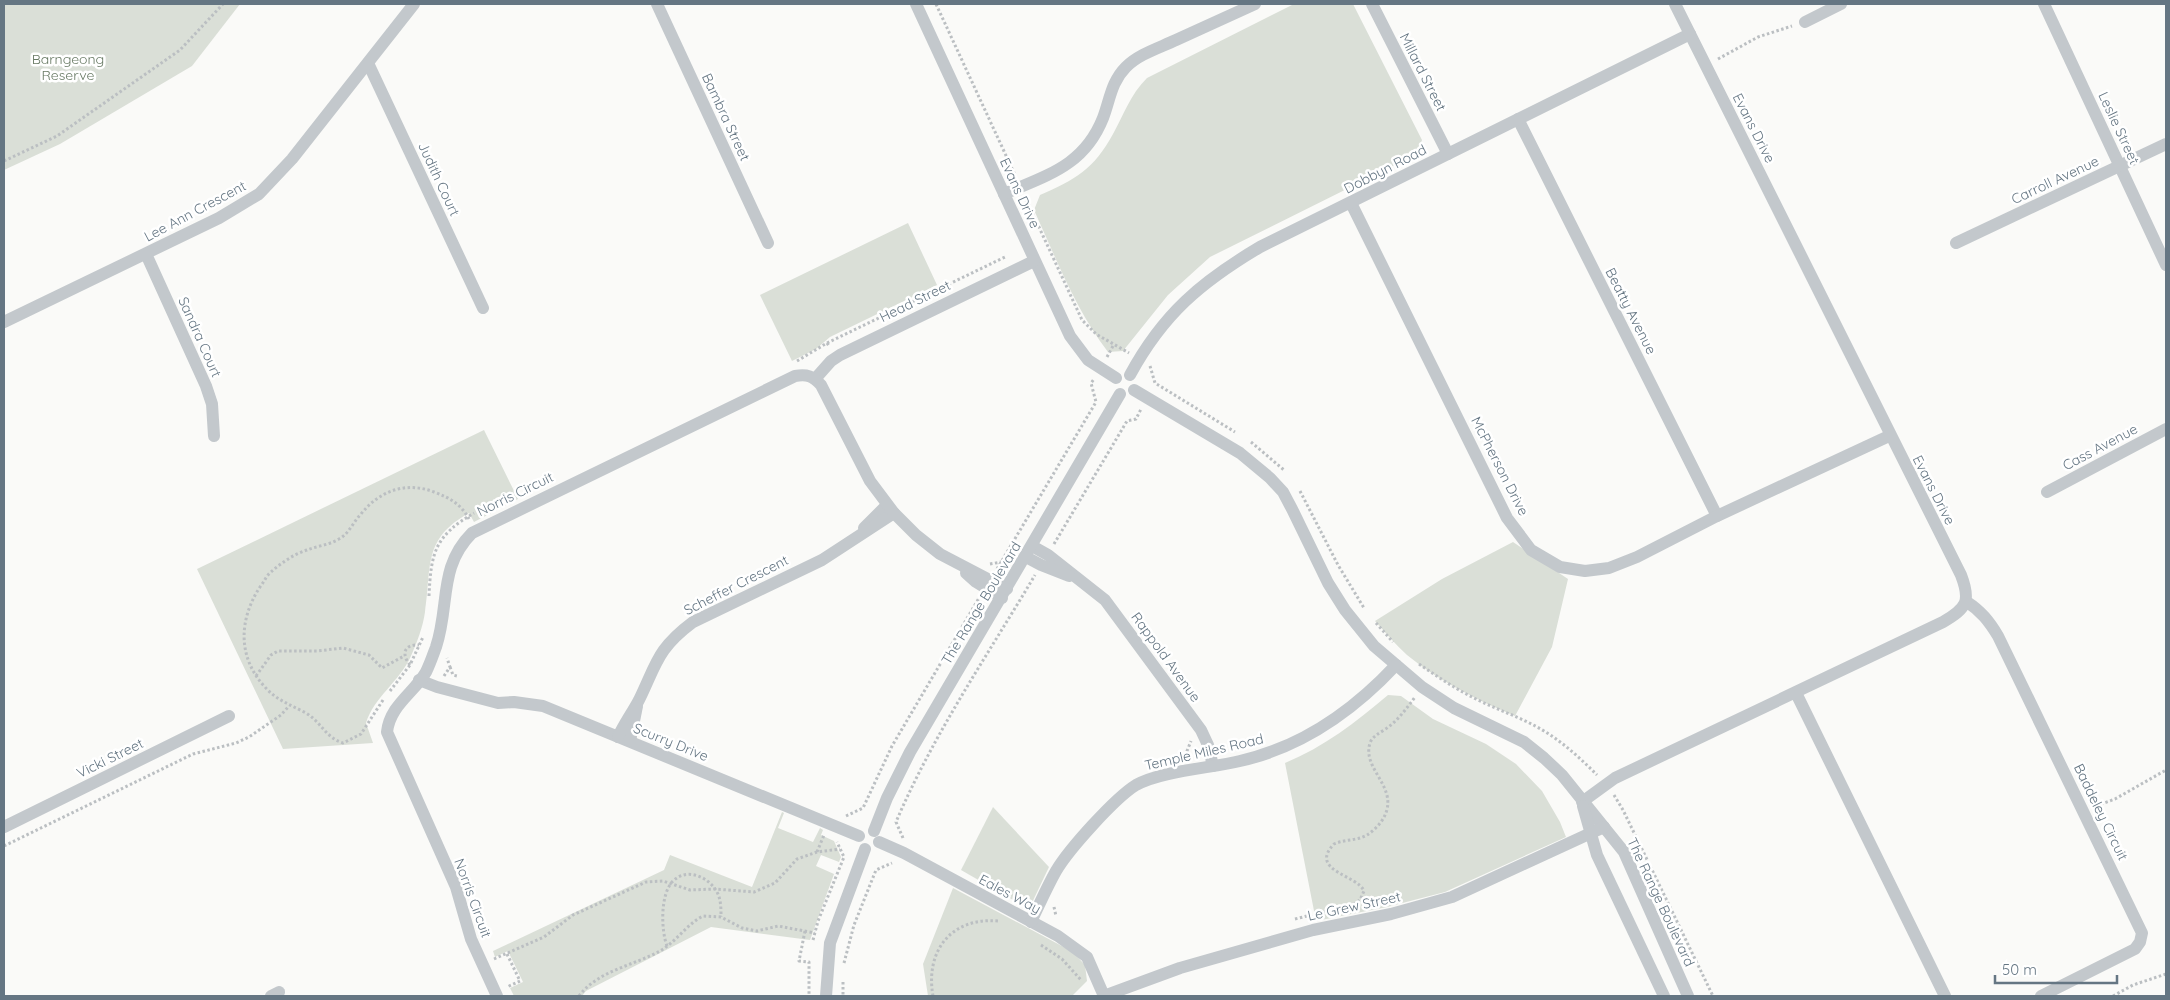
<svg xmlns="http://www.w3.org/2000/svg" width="2170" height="1000" font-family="Quicksand,sans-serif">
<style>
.green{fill:#dadfd7}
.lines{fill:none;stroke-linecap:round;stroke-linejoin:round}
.path{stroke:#bbbfc2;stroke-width:3;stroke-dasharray:2.5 2.5;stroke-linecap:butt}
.street{stroke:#c3c8cc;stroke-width:12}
.labels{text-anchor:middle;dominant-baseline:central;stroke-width:5;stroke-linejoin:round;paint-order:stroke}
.park-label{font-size:14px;fill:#687a64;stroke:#fff}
.street-label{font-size:14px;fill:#657683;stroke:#fff}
</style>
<rect width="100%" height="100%" fill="#fafaf8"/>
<g class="green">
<polygon points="4,4 240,4 192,66 60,144 4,170"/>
<path d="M1294,4H1353L1422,140L1417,154L1210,257L1168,295L1123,351L1108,352C1075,309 1056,258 1034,210L1040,195C1075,180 1094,169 1113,134C1124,114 1130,95 1147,78Z"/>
<polygon points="908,223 937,285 830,337 816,349 792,361 760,295"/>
<path d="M484,430L518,499L474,522L469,513C422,539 432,567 425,612C423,627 417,642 411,656C400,681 374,697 366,723L373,743L283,749L197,569Z"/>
<path d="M1513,542L1568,579L1552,647L1515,716C1477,700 1439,681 1407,655C1396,645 1385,632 1375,621L1442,579Z"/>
<path d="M1388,695L1401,696L1433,719L1486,744L1516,764L1542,791L1560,822L1566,837L1445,892L1387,907L1316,921L1285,763C1324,747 1356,722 1388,695Z"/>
<polygon points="993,807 1049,867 1029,909 961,870"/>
<polygon points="782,812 784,813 778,828 813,842 820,828 823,830 821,835 834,841 841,857 839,862 821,855 816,866 834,874 810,940 711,927 586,991 582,996 514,996 510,988 523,982 508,951 495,957 493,951 664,870 670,855 752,887"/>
<polygon points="953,888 1073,952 1085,965 1087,981 1072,996 928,996 923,964"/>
</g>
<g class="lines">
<g class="path">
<polyline points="936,4 1015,175"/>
<polyline points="1718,59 1758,37 1792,26"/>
<polyline points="4,161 57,136 180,50 223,4"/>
<polyline points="1026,199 1082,320 1096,334 1129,353"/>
<polyline points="827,343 1005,257"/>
<polyline points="1107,357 1114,344"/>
<polyline points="797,361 827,343 829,346"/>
<polyline points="1150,366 1155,383 1235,432"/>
<polyline points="1251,442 1284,470"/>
<polyline points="1300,491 1338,565 1364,608"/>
<polyline points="1054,544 1127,421 1136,419 1141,409"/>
<polyline points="990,564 1001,562"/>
<polyline points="997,569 1096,402 1091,383 1094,379"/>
<path d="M429,596C431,552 435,536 474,513"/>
<polyline points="1376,623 1393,642"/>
<path d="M1419,664C1438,677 1457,690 1478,700C1500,711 1523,718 1544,731C1564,743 1581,759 1597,775"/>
<path d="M410,665C401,654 404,644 419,645"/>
<polyline points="450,667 453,675 457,676"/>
<polyline points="256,676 271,655 278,651 317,651 343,648 369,655 382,668 404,656"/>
<polyline points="444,676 450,667 447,658"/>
<polyline points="390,691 410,665 423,637"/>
<path d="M383,700L361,734L343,743C326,738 321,722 306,713C291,705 276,700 265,687C237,657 239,619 260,587C264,582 266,576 271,572C281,563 294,554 307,550C317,546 329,545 339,539C349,534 353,522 361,514C379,491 406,481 434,492C450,498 461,504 469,519"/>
<polyline points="1185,756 1191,741"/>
<polyline points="1614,795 1623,810 1713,996"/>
<polyline points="2096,806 2115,799 2166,770"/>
<polyline points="846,816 863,808 892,746 979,598"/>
<path d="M903,838L896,822C933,735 987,656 1035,575"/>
<polyline points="4,846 193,754 236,743 249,737 281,715 289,706"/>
<polyline points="817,852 824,835"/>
<polyline points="1054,907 1056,916"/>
<path d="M1349,907L1360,900L1364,891C1358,875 1308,871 1334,844C1345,839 1357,841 1367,835C1372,832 1377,827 1381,822C1404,789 1361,771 1370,743C1372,737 1378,734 1384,730C1397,722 1406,709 1415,697"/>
<polyline points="1295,919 1335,909"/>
<polyline points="805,931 799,961 809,962 809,996"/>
<polyline points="813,940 818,921 844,857 837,842"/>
<polyline points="1041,945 1062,959 1081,980"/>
<path d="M667,946C661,930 660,894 673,881C687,867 710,877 718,894C721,901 721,909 721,917"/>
<polyline points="507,954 520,981 507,987"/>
<polyline points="494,959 544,937 573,915 646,882 663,881 690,890 715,889 754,892 775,883 797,859 817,852 840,849"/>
<polyline points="844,963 854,925 876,870 892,863"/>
<polyline points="843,982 843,996"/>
<path d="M579,996C597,971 635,965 660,951C676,942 687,924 703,916L721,917L742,928L757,931L778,926L815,933"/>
<path d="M933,996C925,951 951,917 998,921"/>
<polyline points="2113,996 2133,985 2166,974"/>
</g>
<g class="street">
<polyline points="657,4 768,243"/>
<polyline points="916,4 1070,336 1088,360 1116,378"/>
<polyline points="1372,4 1448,154"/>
<polyline points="2044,4 2166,265"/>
<polyline points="1805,22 1841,4"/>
<polyline points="368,63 483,308"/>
<polyline points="1518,119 1717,516"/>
<path d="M1004,194C1047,175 1084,166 1103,118C1110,100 1111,82 1126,67C1139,54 1159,48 1176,40C1202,28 1229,16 1255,4"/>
<polyline points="1351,203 1507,518 1531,550 1560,567 1585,571 1609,568 1637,557 1717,516 1889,436"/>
<polyline points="1956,243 2166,144"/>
<polyline points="146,254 206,386 212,404 214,436"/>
<polyline points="4,322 219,218 259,194 292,159 414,4"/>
<path d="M1130,375C1163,314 1201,282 1260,247L1690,34"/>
<polyline points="815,379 831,361 840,355 1034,261"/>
<polyline points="1134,390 1240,453 1270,478 1283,492 1292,509 1328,583 1345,610 1374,646 1422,687 1454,708 1524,742 1544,758 1562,775 1624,852 1688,996"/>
<polyline points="2047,492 2166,429"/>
<polyline points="864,528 887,505"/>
<polyline points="1032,546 1048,555 1105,600 1201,730 1208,745 1213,766"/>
<polyline points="1026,557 1041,565 1069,576"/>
<polyline points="966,573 976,582 1002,598"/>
<path d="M1967,602C1981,611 1989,621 1998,636L2142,933L2140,942L2135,949L2041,996"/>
<polyline points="419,680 437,687 498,703 514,702 543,706 859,836"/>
<polyline points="1796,693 1945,996"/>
<path d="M618,737C624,724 632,713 639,700C657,663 657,649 693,622L822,560L894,513"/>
<polyline points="630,741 637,706"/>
<path d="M1582,802L1615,778L1943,622C1967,608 1971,601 1961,575L1675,4"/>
<polyline points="1583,806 1597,855 1664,996"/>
<polyline points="4,827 229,716"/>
<polyline points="874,831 887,798 910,752 1120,394"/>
<polyline points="879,842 904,853 1058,936 1087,957 1104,996"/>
<path d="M1031,922C1039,905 1047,887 1056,871C1069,849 1115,798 1136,785C1161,771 1211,768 1240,761C1302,747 1353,711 1396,665"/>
<polyline points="271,996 279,992"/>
<path d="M497,996L471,939L456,887L387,732C390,705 414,693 426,672C430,664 433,655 436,647C450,605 438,567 472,533L795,376C807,374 813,376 821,385L870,481L894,513L916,535L940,554L1007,589"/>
<polyline points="826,996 830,943 865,849"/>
<polyline points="1104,996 1180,968 1313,930 1391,914 1452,897 1604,827"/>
</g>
</g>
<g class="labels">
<g class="park-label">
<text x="68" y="59">Barngeong<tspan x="68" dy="16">Reserve</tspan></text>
</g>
<g class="street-label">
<text transform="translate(1423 72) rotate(63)">Millard Street</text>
<text transform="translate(726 117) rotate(65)">Bambra Street</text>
<text transform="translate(1754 128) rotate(63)">Evans Drive</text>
<text transform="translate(2119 128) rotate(65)">Leslie Street</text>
<text transform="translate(1385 169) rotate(-27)">Dobbyn Road</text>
<text transform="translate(439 179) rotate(65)">Judith Court</text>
<text transform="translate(2055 180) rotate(-25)">Carroll Avenue</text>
<text transform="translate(1020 193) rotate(65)">Evans Drive</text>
<text transform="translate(195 211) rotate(-28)">Lee Ann Crescent</text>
<text transform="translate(915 301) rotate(-26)">Head Street</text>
<text transform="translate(1631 311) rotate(63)">Beatty Avenue</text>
<text transform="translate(200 337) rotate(66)">Sandra Court</text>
<text transform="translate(2100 447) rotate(-28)">Cass Avenue</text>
<text transform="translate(1500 466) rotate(63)">McPherson Drive</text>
<text transform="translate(1934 490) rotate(63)">Evans Drive</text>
<text transform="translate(515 494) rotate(-26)">Norris Circuit</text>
<text transform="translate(736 585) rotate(-27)">Scheffer Crescent</text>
<text transform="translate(981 603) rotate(-59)">The Range Boulevard</text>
<text transform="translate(1166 657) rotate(54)">Rappold Avenue</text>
<text transform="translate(671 742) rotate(22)">Scurry Drive</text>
<text transform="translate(1204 752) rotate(-13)">Temple Miles Road</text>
<text transform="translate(110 758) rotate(-26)">Vicki Street</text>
<text transform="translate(2101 812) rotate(64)">Baddeley Circuit</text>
<text transform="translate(1010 894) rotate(28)">Eales Way</text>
<text transform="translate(473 898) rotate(70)">Norris Circuit</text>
<text transform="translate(1661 902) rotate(65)">The Range Boulevard</text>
<text transform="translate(1354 906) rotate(-12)">Le Grew Street</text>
</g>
</g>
<rect width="2170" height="1000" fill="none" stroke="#657683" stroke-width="10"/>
<path d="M1995 975v8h122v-8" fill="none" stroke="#657683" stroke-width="2.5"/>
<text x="2002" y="975" font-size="15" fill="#657683" stroke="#ffffff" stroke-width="4" paint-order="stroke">50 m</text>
</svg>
